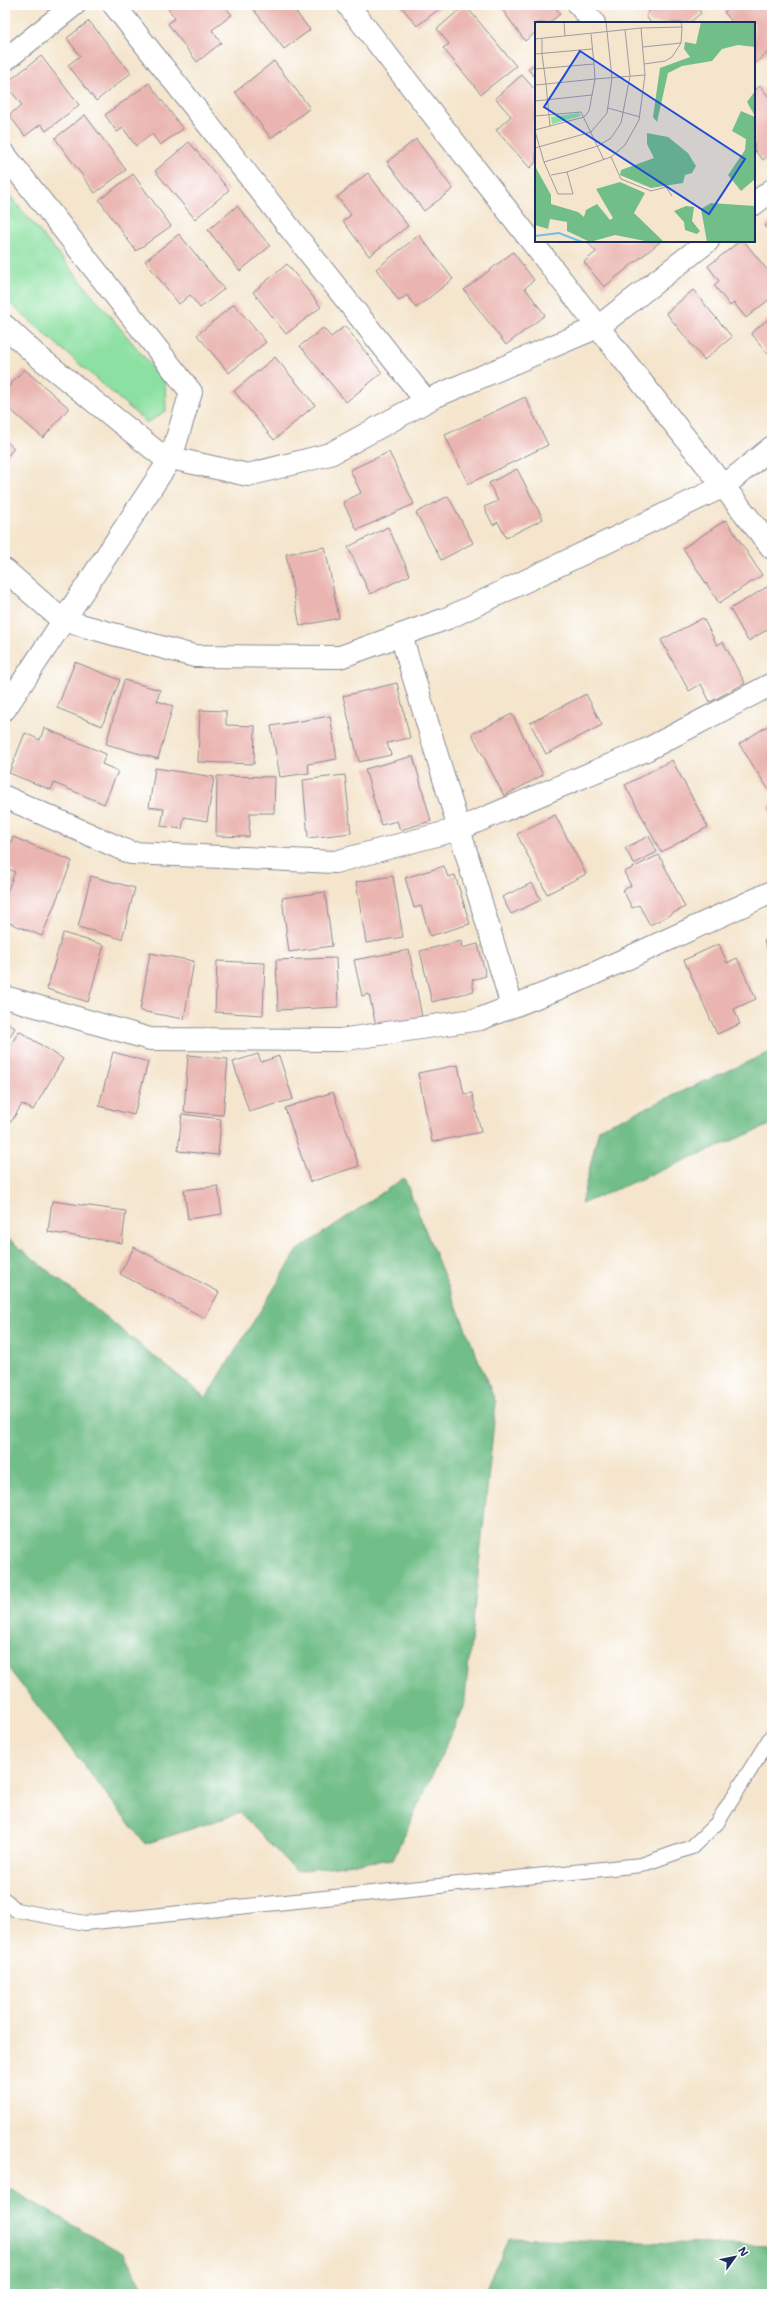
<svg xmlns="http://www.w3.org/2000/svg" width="777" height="2299" font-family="'Shantell Sans',sans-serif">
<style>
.green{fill:#8ce0a2;stroke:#548880}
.forest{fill:#71be88;stroke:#467673}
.building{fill:#eab5b0}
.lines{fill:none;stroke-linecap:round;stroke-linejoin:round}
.lane-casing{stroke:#888a95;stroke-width:16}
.street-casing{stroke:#888a95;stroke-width:24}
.lane{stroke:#fff;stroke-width:14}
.street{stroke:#fff;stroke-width:22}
.inset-river{fill:none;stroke:#70bfeb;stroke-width:2}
.inset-road{fill:none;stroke:#9d9ca0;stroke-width:1}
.view{fill:#1d4ed8;fill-opacity:0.15;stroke:#1d4ed8;stroke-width:2}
.inset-edge{fill:none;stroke:#1b2f5e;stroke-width:2}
</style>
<rect width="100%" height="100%" fill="#fff"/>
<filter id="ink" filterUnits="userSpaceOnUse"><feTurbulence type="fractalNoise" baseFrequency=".025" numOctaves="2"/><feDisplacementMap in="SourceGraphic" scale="8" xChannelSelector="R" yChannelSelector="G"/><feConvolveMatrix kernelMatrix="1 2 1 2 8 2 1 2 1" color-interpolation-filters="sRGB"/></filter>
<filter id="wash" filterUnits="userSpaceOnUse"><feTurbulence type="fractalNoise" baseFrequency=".012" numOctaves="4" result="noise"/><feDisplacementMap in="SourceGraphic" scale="16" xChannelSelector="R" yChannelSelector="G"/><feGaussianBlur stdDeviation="0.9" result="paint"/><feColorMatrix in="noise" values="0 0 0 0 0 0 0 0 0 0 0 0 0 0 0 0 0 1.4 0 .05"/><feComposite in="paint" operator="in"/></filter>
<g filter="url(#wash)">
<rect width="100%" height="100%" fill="#f4e5cc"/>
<polygon class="green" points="5,190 165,382 166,411 147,423 5,299"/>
<g class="forest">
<polygon points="772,1051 772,1124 581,1204 599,1129"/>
<polygon points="404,1178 496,1403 464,1707 393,1859 296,1871 240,1813 145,1844 5,1664 5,1236 206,1398 298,1250"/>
<polygon points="10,2189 124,2254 147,2294 5,2294 5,2194"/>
<polygon points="510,2238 772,2246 772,2294 483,2294"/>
</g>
<g id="blocks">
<g class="building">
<polygon points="165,5 224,5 232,15 212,30 221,43 197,62 168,24 175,18"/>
<polygon points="250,5 305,5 296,12 310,30 284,49"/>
<polygon points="400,5 444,5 417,26"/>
<polygon points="465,5 516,66 481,94 443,48 449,44 437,29"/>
<polygon points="499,5 554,5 560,14 549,23 536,23 536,32 525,41"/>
<polygon points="646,5 695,5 701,13 689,23 651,23 646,16 650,10"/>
<polygon points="733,5 772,5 772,49 754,64 754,23 733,23 724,12"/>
<polygon points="89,21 131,73 96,101 68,65 80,56 67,38"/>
<polygon points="41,56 79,105 46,131 41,124 25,136 9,115 22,105 5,84"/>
<polygon points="274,61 310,108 271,138 235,92"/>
<polygon points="536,63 536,79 528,69"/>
<polygon points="522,75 536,91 536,162 530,168 496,130 511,116 495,98"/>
<polygon points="149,83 183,129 160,145 152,134 136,146 123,128 117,132 105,115"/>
<polygon points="760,86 772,101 772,152 763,160 754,150 754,91"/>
<polygon points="85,115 126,170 95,193 55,138"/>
<polygon points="416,139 453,189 424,211 387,162"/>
<polygon points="189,142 229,190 195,219 155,171"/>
<polygon points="368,173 408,226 369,256 343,221 351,215 337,197"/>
<polygon points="133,174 171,226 136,251 99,200"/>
<polygon points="237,206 270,246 240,271 208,230"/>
<polygon points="772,220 772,234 765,226"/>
<polygon points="179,234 224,289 200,308 190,295 179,304 145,261"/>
<polygon points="419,235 453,279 416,308 407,295 399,301 376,269"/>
<polygon points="587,241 659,241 660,242 604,287 584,262 596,252"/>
<polygon points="740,241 744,241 772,276 772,297 746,318 734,303 730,306 714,285 719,281 708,266"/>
<polygon points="513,252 534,280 525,288 545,315 506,345 464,290"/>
<polygon points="287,264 321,307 286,334 253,292"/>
<polygon points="693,290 732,337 704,360 666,313"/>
<polygon points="234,304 266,342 229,373 197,335"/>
<polygon points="772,316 772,359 751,333"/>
<polygon points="345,326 382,373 346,402 300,346 323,328 331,337"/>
<polygon points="275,357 315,405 274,440 234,391"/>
<polygon points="24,369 69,408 43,438 5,405 5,391"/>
<polygon points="525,397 548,445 468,484 445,435"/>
<polygon points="5,440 14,448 5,459"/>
<polygon points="389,452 414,504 357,530 343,502 361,493 350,470"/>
<polygon points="517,469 543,519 506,538 498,522 493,525 484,507 498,501 489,483"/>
<polygon points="448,496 473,543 441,560 416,513"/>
<polygon points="726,520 762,575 719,603 683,548"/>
<polygon points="388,527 410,575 370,594 348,547"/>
<polygon points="325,547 339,618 300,626 286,554"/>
<polygon points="772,584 772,627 748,641 730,609"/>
<polygon points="703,618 717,645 723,642 745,683 710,702 701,684 689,691 661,640"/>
<polygon points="75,662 120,680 102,726 57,708"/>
<polygon points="124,680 160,690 157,701 173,706 158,759 106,744"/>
<polygon points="397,683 410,738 387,743 391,755 359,762 343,696"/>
<polygon points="586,694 602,725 546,754 530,723"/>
<polygon points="200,710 226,711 226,725 255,726 254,764 198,762"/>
<polygon points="512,714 543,775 504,796 472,734"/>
<polygon points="330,716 337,759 308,764 309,773 280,777 271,726"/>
<polygon points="772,723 772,788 769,790 739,744"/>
<polygon points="44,728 106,754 102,764 118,771 104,804 54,783 51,790 9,773 25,733 40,740"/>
<polygon points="413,756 431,821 400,830 397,821 381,825 365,769"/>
<polygon points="672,760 708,827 661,852 625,785"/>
<polygon points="155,768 214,777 207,821 184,817 182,829 161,826 164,809 149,807"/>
<polygon points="345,775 351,833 308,838 303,780"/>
<polygon points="217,776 275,777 274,813 250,813 249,837 216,836"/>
<polygon points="772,804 772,816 767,807"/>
<polygon points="555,815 586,874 547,894 517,834"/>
<polygon points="649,836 657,852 634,864 625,848"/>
<polygon points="13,837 72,861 42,936 5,921 5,897 15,872 5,867 5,857"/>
<polygon points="659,855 685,907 650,925 639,905 632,908 623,890 631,886 624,872"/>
<polygon points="444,866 448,877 455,875 470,924 430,936 421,906 414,908 405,878"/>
<polygon points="91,876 135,888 122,939 78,927"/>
<polygon points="393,876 403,937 366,943 356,882"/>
<polygon points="532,883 541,900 511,914 502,897"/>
<polygon points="325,892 332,946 289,952 282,898"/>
<polygon points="63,933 104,945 88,1002 47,989"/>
<polygon points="772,938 772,959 764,941"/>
<polygon points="461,941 462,948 478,944 486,976 472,980 474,991 432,1002 420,951"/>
<polygon points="719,944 727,963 737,958 756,999 734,1009 740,1024 717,1034 684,960"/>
<polygon points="409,950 422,1017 376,1027 369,994 362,996 354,960"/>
<polygon points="150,953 194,961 184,1019 140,1011"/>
<polygon points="336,958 338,1007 278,1010 276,960"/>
<polygon points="217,961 265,963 263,1015 215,1012"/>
<polygon points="5,1021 15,1028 5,1045"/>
<polygon points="19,1031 63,1059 33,1110 22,1104 11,1122 5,1118 5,1054"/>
<polygon points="113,1052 148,1062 134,1115 99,1106"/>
<polygon points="258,1054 261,1062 279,1056 293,1099 249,1112 233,1062"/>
<polygon points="188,1055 228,1059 223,1115 184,1112"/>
<polygon points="458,1065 464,1094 472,1093 481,1132 432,1142 418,1073"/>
<polygon points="333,1092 359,1166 310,1182 285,1108"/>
<polygon points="182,1114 221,1119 218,1155 178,1151"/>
<polygon points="218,1186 222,1214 188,1219 184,1190"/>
<polygon points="52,1201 126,1211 122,1243 48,1232"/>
<polygon points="134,1247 219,1292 205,1318 120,1274"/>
</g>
</g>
</g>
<g filter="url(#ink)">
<use href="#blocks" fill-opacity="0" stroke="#888a95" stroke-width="1"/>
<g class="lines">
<defs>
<polyline id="lane" points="5,1900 16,1910 85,1923 641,1865 692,1847 717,1823 772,1735"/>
<g id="street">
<polyline points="114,5 426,401"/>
<polyline points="579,5 594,23"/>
<polyline points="5,60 74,5"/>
<polyline points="5,155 191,392 171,458 5,709"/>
<polyline points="754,204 772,190"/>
<polyline points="708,241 598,327 772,548"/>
<polyline points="5,326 35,354 162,456 248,475 330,454 434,397 598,327 348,5"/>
<polyline points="5,570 62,620 194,656 340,657 448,618 724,486 772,447"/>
<polyline points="401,635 512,1006"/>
<polyline points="5,797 131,853 335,862 459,829 646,750 772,684"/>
<polyline points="5,997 150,1039 340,1040 480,1019 580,980 772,892"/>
</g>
</defs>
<use href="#lane" class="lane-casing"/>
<use href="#street" class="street-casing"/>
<use href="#lane" class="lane"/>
<use href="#street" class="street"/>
</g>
</g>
<g transform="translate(535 22)">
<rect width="220" height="220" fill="#f4e5cc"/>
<path d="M44,91L46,94L17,102L16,95Z" fill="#8ce0a2"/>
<path d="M166,0H220V25L203,23L187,27L177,39L147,44L133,51L122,100L118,95L125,46L155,35L149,27L150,20L161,22ZM220,69V94L212,80ZM206,89L220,95V157L206,169L193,153L210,128L211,117L197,109ZM112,111L133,115L153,131L161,144L157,151L150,153L148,161L116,166L85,153L86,148L119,136L112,122ZM1,146L16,173V182L43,190L49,195L51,188L62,182L75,198L78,196L61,167L85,160L110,171L99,191L129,220H115L80,213L55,220L32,209V200L15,197L13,207L0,203ZM176,181L220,184V220H172L166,187ZM151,184L159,185L157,199L165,209L162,212L150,208L149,200L139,189Z" fill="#71be88"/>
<path class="inset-river" d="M0,214L24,211L47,220"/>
<path class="inset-road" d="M29,0L30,14M56,12L59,42M0,17L106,6M108,25L146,21M0,32L57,27M109,42L130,39L137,35L146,21L147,5M0,47L59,42L60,57L110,53L106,6L147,5L146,0M0,63L11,62L60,57L54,89L49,95L15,104L11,62L7,32V17M0,79L57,73M73,86L105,95M0,94L46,90L69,138M0,108L15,104M0,109L9,140L23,172H38L32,150L16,153M0,126L56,110L72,91L77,56L71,0M76,135L90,123L104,98L110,53M9,140L63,124L76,116L86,101L95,54L90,8M32,150L76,135L86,157L116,169L131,165L137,174"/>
<path class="view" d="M45,29L210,137L174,192L9,85Z"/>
<rect width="220" height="220" class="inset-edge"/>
</g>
<rect width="777" height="2299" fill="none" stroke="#fff" stroke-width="20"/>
<g transform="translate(735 2257) rotate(57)" stroke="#ffffff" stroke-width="3" paint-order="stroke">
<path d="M0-3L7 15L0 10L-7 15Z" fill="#1b2f5e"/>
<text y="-6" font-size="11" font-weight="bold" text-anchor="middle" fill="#1b2f5e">N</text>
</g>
</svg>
